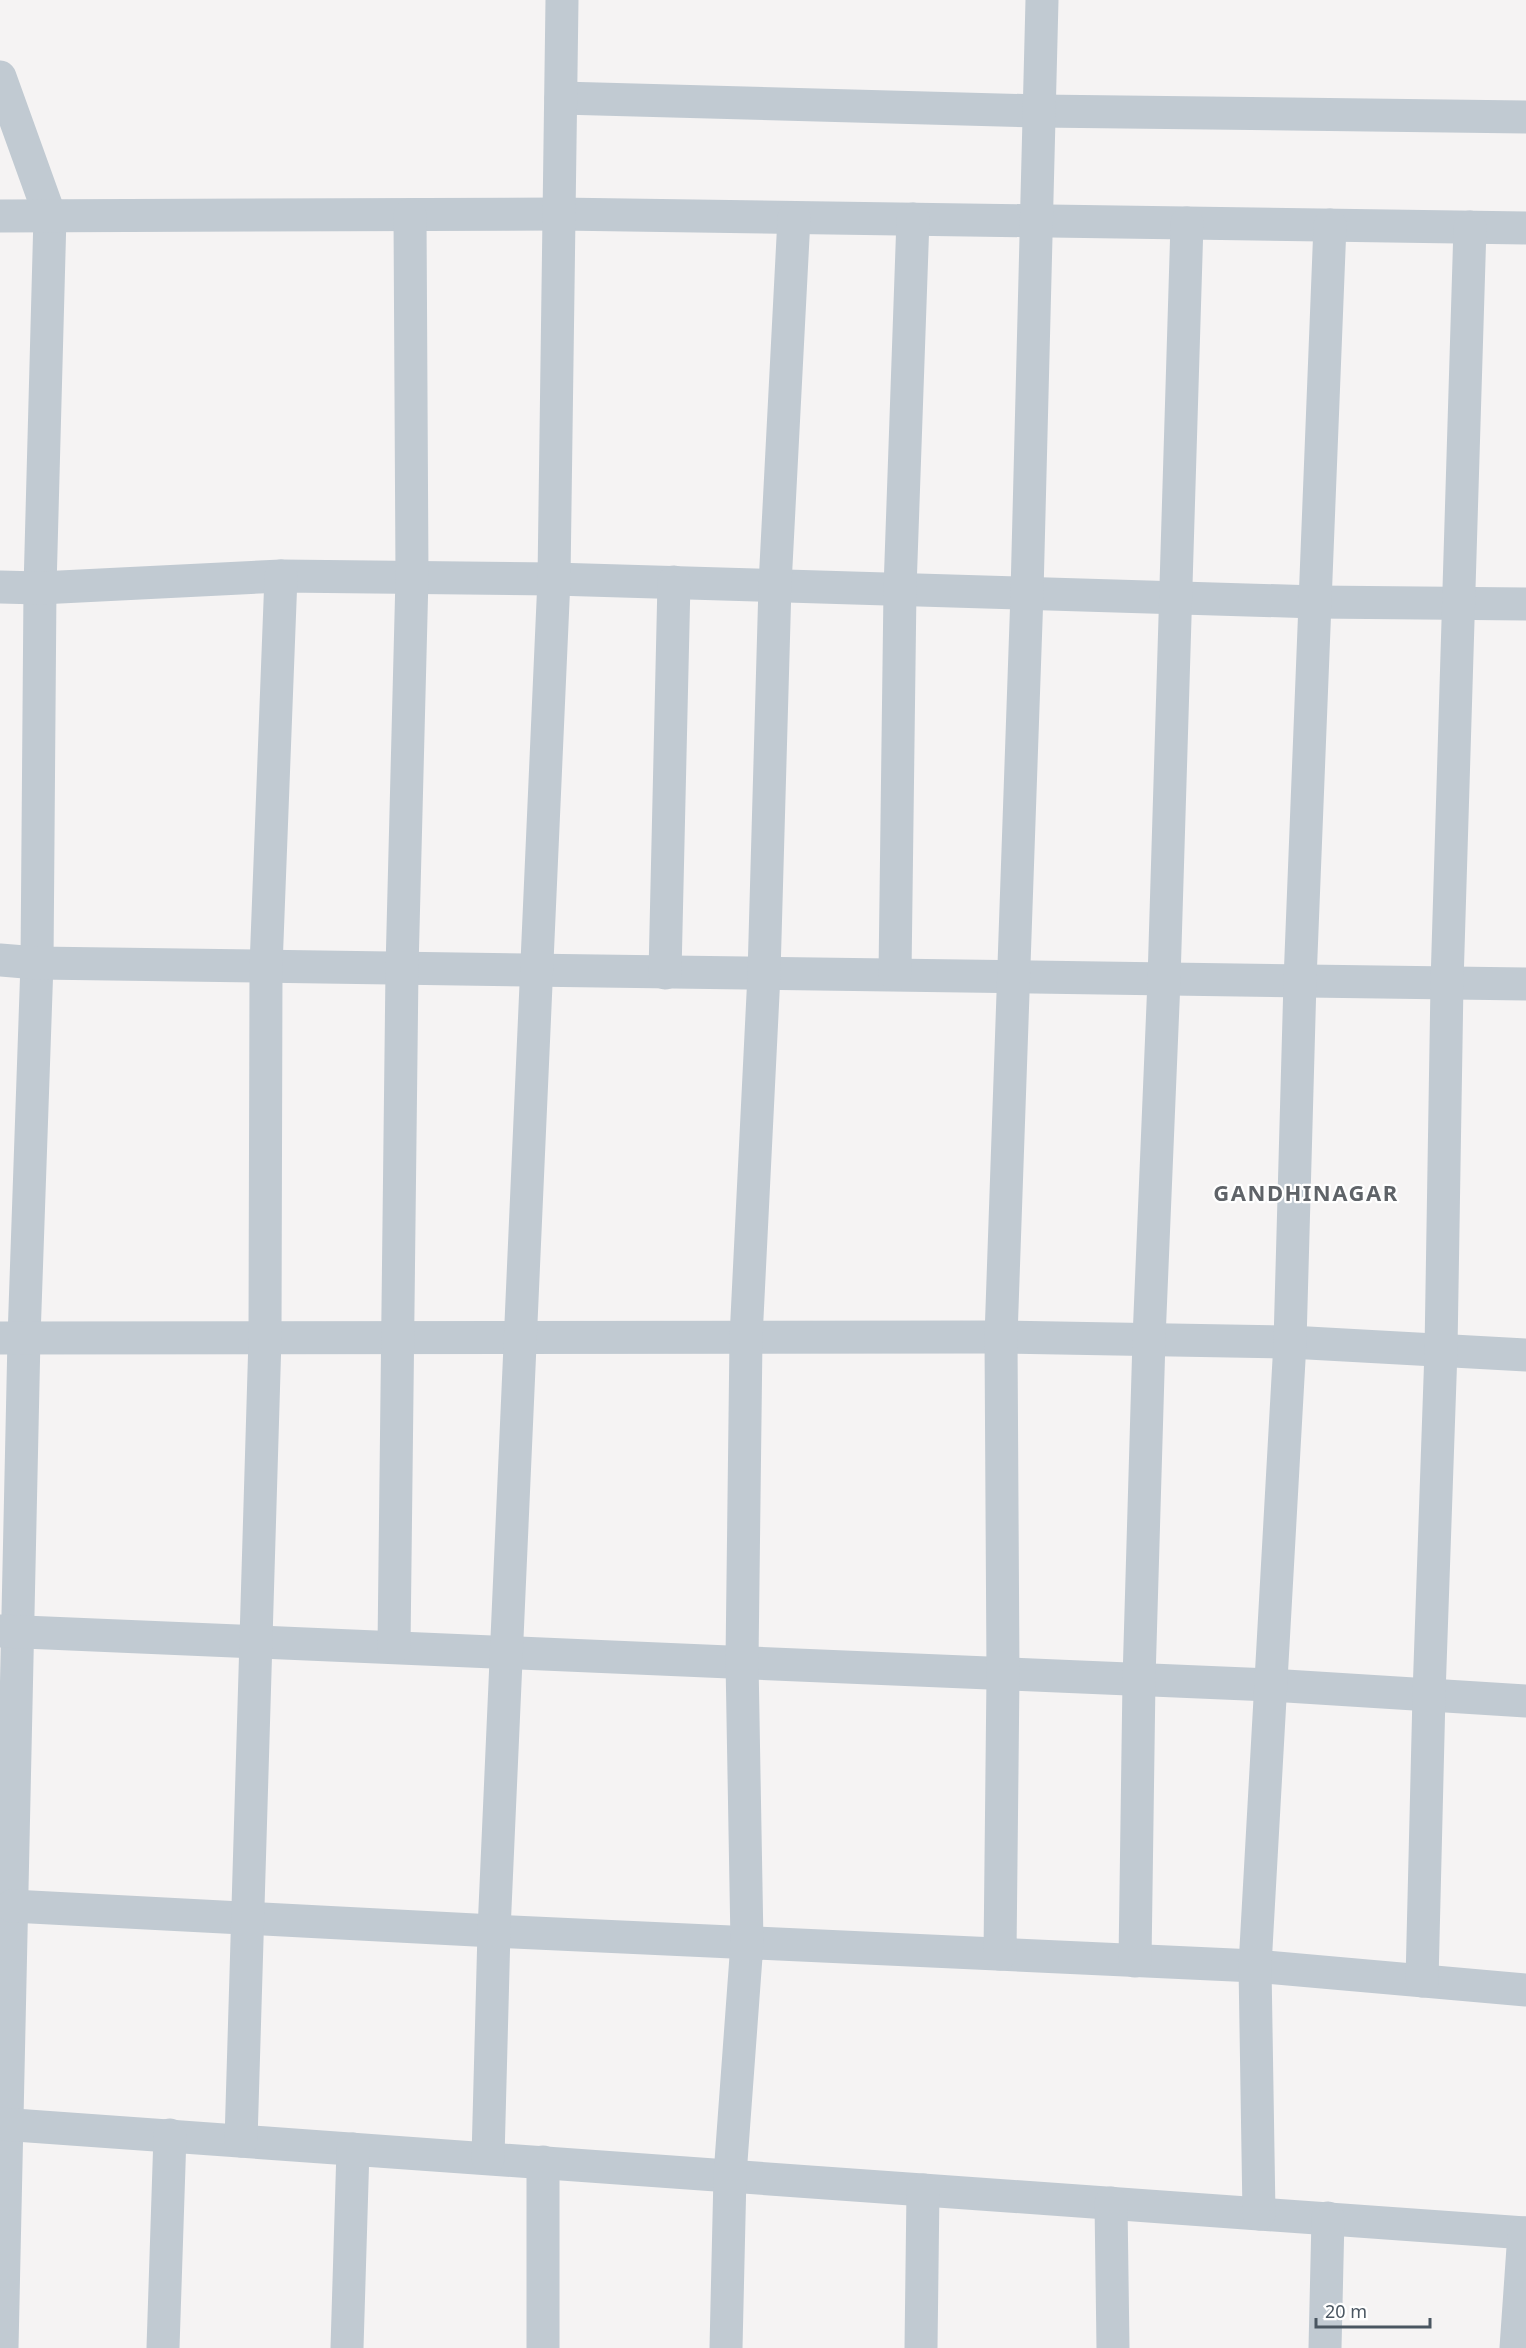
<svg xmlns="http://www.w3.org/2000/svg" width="1526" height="2348" font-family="'Noto Sans',sans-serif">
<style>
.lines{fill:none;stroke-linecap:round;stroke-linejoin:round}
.minor{stroke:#c1cad2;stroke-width:33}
.labels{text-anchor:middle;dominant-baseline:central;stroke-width:4.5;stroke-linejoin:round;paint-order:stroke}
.district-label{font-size:22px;font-weight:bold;letter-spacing:1.5px;fill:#5f6368;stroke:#fff}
</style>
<rect width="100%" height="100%" fill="#f5f3f3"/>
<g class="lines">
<g class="minor">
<polyline points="0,77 50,216 40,588 37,963 24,1338 2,2348"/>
<polyline points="561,98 1039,111 1526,117"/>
<polyline points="0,216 559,214 1526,228"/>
<polyline points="0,587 40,588 281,576 554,579 1316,602 1526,604"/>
<polyline points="0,960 37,963 1526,984"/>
<polyline points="665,973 674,582"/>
<polyline points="895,974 900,589 913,219"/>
<polyline points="0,1338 1001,1337 1290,1342 1526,1355"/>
<polyline points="0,1631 1270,1685 1526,1701"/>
<polyline points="394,1647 402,969 412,577 410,215"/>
<polyline points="12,1906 494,1931 1255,1966 1526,1990"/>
<polyline points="1000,1954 1003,1675 1001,1337 1027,593 1042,0"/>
<polyline points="1135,1961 1139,1680 1149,1339 1164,980 1187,223"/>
<polyline points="1422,1981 1429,1695 1441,1350 1447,983 1470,227"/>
<polyline points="0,2124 1526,2233"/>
<polyline points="241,2141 265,1338 266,967 281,576"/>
<polyline points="488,2158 494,1931 554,579 562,0"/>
<polyline points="543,2162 543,2348"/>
<polyline points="1111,2203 1113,2348"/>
<polyline points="1259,2214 1255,1966 1290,1342 1300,981 1330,225"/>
<polyline points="163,2348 170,2135"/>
<polyline points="347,2348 353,2149"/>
<polyline points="726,2348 730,2175 747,1943 742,1661 746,1338 764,974 775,585 794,218"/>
<polyline points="921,2348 923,2190"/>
<polyline points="1325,2348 1328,2218"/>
<polyline points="1516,2348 1524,2233"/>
</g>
</g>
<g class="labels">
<g class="district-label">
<text x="1306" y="1192">GANDHINAGAR</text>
</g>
</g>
<path d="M1316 2318v9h114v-9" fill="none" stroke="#4a5661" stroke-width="3"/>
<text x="1325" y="2318" font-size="18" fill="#4a5661" stroke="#ffffff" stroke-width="4.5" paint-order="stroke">20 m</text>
</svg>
